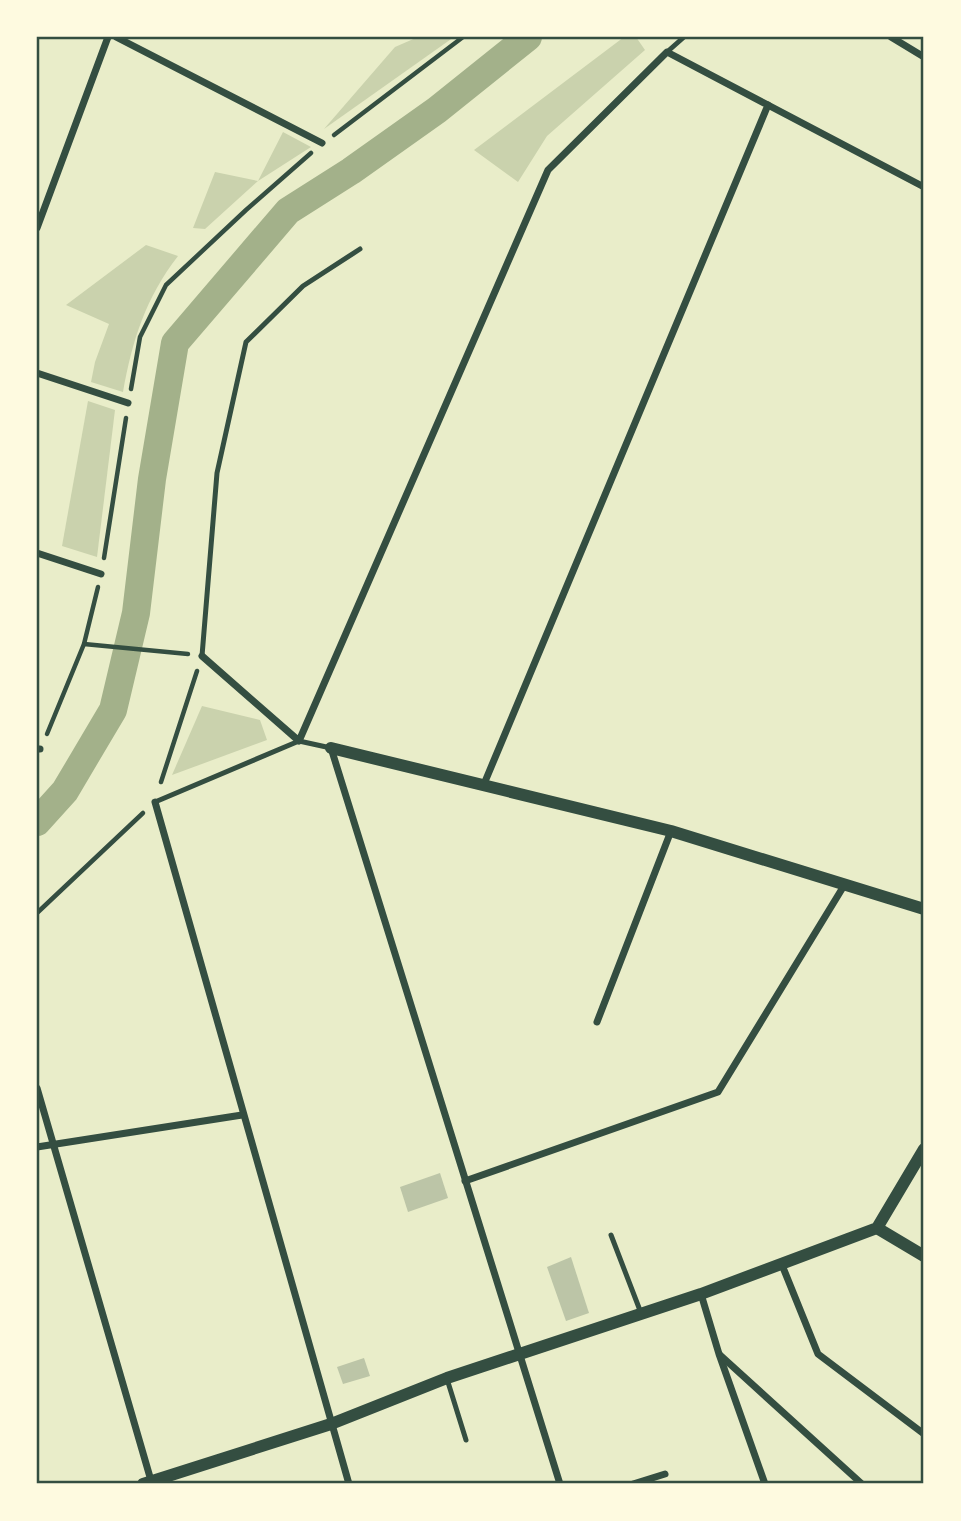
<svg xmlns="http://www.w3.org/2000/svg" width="961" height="1521" font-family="'Varela Round',sans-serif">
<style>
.green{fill:#cad2ad}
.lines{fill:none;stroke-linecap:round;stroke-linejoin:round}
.canal{stroke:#a3b18a;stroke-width:28}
.building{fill:#bcc5a7}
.path{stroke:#344e41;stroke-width:4.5}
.service{stroke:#344e41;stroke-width:5}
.minor{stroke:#344e41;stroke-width:7}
.tertiary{stroke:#344e41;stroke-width:12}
.neatline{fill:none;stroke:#344e41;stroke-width:2.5}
</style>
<rect width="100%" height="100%" fill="#e9edc9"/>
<g class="green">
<polygon points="418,37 454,37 324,129 395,47"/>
<polygon points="624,37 636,37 645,50 547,136 518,182 474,150"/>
<polygon points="283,132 311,147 258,181 205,229 193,228 215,172 258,181"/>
<path d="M146,245L178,256C146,297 132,341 123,392L91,382L95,362L109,324L66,305Z"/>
<polygon points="88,401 115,410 97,557 62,546"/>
<polygon points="202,706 260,720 267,740 172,775"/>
</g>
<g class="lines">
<polyline class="canal" points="37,822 65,791 113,710 136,613 152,479 175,343 288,211 351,171 437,110 528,37"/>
</g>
<g class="building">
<polygon points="440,1173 448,1198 408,1212 400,1187"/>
<polygon points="571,1257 589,1313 566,1321 547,1267"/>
<polygon points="364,1358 370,1376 343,1384 337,1367"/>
</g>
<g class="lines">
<g class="path">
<polyline points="334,135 463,37"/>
<polyline points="131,389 140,337 166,285 246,210 311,153"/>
<polyline points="104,558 126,418"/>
<polyline points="84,644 188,654"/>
<polyline points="47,734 84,644 98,587"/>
<polyline points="161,782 197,671"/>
<polyline points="37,913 143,813"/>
</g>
<g class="service">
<polyline points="667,52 684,37"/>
<polyline points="202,656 217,473 246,342 303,286 360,249"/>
<polyline points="155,802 299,741 331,748"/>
<polyline points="611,1235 641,1313"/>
<polyline points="447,1379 466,1440"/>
</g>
<g class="minor">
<polyline points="116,37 322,143"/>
<polyline points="891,37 924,57"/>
<polyline points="37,228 108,37"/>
<polyline points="37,373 128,403"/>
<polyline points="37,553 101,574"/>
<polyline points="202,656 299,741 548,170 667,52 924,187"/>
<polyline points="331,748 560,1484"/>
<polyline points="37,749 40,749"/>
<polyline points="484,784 768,105"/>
<polyline points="155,802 349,1484"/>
<polyline points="597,1022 671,831"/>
<polyline points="37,1088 152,1484"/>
<polyline points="37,1147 242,1115"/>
<polyline points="465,1181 718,1092 845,884"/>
<polyline points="782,1265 818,1354 924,1434"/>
<polyline points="701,1294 719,1354 765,1484"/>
<polyline points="720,1355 862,1484"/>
<polyline points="633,1484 665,1474"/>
</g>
<g class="tertiary">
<polyline points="331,748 671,831 924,909"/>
<polyline points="877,1228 924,1256"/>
<polyline points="143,1484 331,1424 447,1378 701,1294 877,1228 924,1149"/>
</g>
</g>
<rect width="961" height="1521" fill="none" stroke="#fefae0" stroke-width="77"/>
<rect x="38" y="38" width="884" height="1444" class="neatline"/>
</svg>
